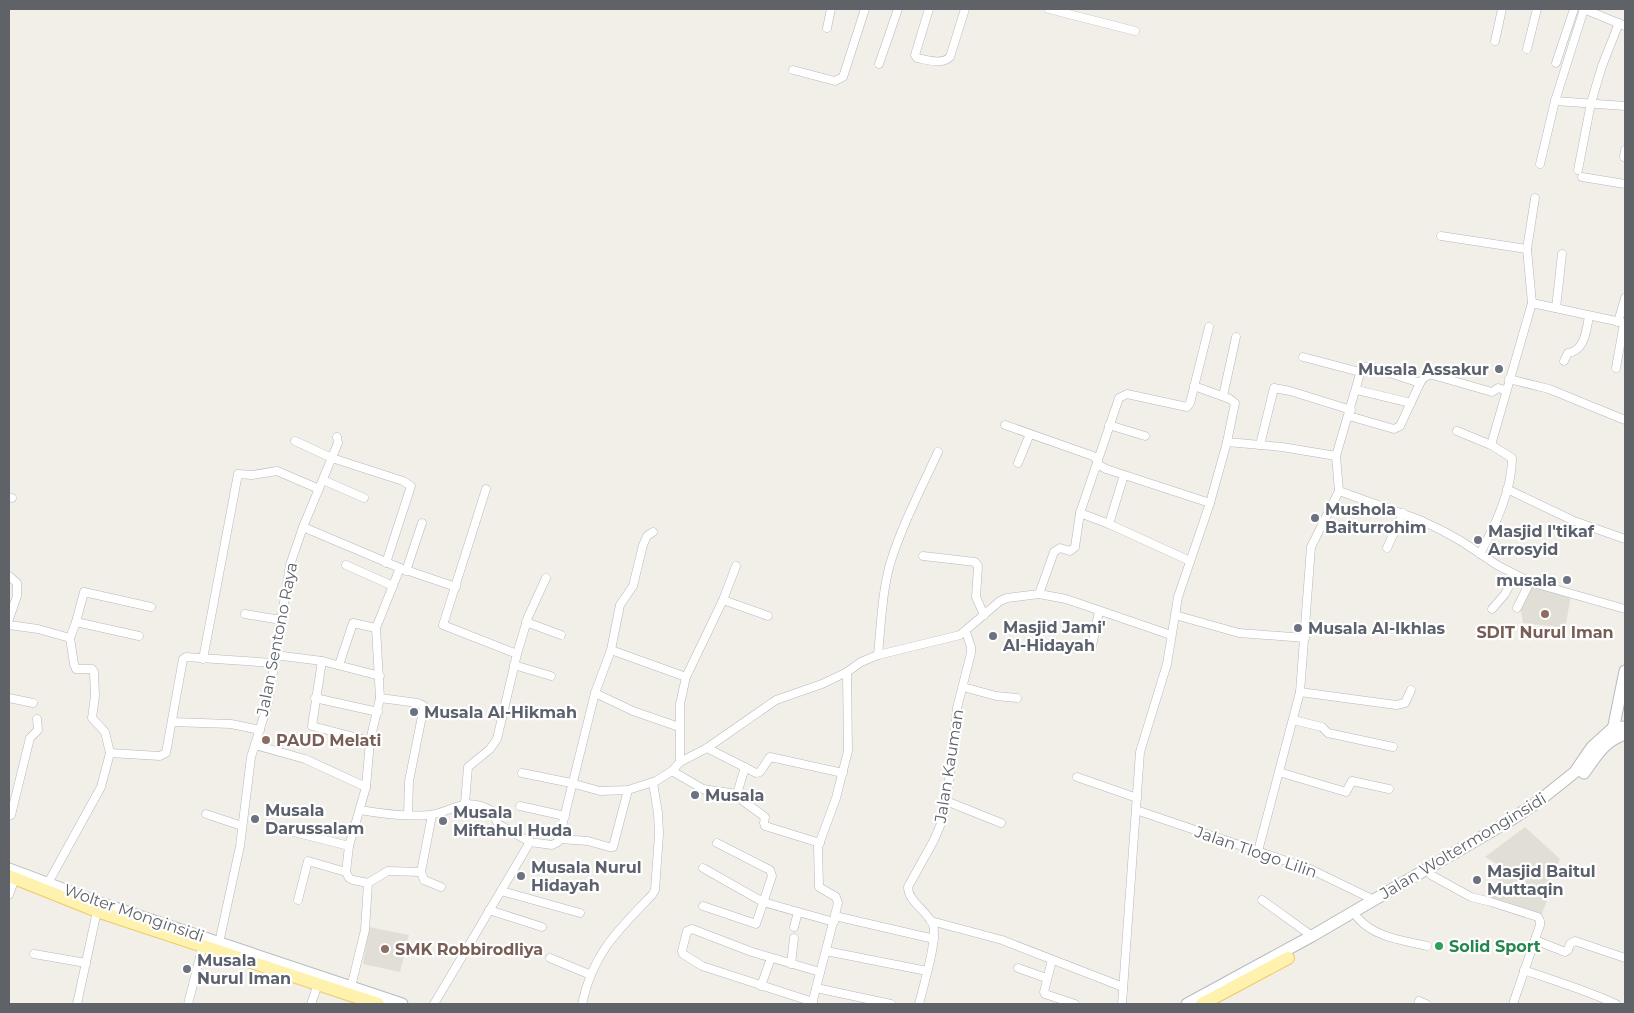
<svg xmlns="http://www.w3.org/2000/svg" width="1634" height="1013" font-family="Montserrat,sans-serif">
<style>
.education{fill:#e1ded6}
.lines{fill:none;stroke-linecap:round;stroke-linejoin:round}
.street-casing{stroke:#b5b8bc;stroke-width:9}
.secondary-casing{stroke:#b6babf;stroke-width:13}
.primary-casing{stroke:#f2c960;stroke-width:14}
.street{stroke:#fff;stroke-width:8}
.secondary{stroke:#fff;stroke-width:11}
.primary{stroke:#fff2af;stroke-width:12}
.worship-dot{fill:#6b7280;stroke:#fff;stroke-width:2}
.education-dot{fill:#8d6e63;stroke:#fff;stroke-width:2}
.leisure-dot{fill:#2e9e5b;stroke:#fff;stroke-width:2}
.labels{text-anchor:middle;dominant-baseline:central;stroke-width:4.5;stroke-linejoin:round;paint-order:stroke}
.worship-label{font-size:16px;font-weight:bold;fill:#5b616d;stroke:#fff;text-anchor:start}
.education-label{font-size:16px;font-weight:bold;fill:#785e54;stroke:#fff;text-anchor:start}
.street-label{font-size:16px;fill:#5f6368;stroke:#fff}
.leisure-label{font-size:16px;font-weight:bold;fill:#27864d;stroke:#fff;text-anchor:start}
</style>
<rect width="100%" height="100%" fill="#f1efe8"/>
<g class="education">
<polygon points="1530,586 1571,596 1565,628 1523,623 1520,605"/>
<polygon points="1525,827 1560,859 1543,892 1549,895 1541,916 1487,898 1498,880 1493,875 1499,865 1485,857"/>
<polygon points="369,927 409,935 400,972 363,964"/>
</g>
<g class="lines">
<defs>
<g id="street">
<path d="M929,9L915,55L917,58C927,60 942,65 950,57L965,9"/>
<polyline points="1049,9 1135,31"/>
<polyline points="1584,9 1625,26"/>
<polyline points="827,28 831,9"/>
<polyline points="1495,41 1502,9"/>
<polyline points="1527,49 1537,9"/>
<polyline points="1556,63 1574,9"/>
<polyline points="879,64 898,9"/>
<polyline points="793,70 835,81 843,77 865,9"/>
<polyline points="1555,101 1625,106"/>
<polyline points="1624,157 1625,150"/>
<polyline points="1540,164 1555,101 1584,9"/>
<polyline points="1578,170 1591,103 1602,66 1619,23"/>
<polyline points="1582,177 1625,184"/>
<polyline points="1441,236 1527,249"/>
<polyline points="1532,303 1625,323"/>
<polyline points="1556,308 1562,254"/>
<polyline points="1618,322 1625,298"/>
<polyline points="1303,357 1360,372"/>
<path d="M1564,361L1568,353C1585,351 1586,330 1589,317"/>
<polyline points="1616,368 1624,323"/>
<polyline points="1509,379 1549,389 1625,420"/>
<polyline points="1357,390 1411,403"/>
<polyline points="1223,396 1236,337"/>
<path d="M1349,416L1394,429L1400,426L1420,383C1424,377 1426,375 1433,375L1492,392L1498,388L1505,390"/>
<polyline points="1005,425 1093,456 1097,460 1099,465 1106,469 1210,503"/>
<polyline points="1109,425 1145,436"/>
<path d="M1457,431L1491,445L1512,458C1512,491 1495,525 1480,554"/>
<polyline points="295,441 332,458 403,481 411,486 386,563"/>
<polyline points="1227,442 1282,447 1336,456"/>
<polyline points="1260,445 1274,388 1290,391 1351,410"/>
<polyline points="1491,445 1532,303 1527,249 1535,198"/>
<polyline points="1018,463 1030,434"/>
<polyline points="323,480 364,498"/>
<polyline points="486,489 443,625 517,654"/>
<polyline points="1507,489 1574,521 1625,539"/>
<polyline points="1339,491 1420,520 1441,530 1461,541 1497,565 1530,582 1625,609"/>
<polyline points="1339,491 1336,456 1362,367 1371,367 1420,383"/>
<polyline points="9,497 12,498"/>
<polyline points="1080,513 1109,524 1190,561"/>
<polyline points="1109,524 1124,475"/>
<polyline points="303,527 400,568 456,587"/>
<polyline points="1387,548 1403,513"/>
<polyline points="923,556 975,562 978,566 976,597 984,615"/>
<polyline points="346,565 393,586"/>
<polyline points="406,571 422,523"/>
<polyline points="9,576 17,583 17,596 9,619"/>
<polyline points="1039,594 1054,552 1060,548 1070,551 1075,547 1080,513 1119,398 1127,394 1187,407 1190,403 1209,327"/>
<polyline points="723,600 768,616"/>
<polyline points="1517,608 1530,582"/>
<polyline points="1492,609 1505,594 1515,575"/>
<polyline points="245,614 281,620"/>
<polyline points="1175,615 1239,633 1305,638"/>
<polyline points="76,622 84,592 151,607"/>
<polyline points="526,622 561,635"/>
<polyline points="9,625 38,629 70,638"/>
<polyline points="376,628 400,568"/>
<polyline points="1092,646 1099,611"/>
<polyline points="611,650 686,677"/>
<polyline points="275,655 322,661 380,676"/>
<path d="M878,655C881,624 882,593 890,564C902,525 921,489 938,452"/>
<polyline points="203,659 238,474 252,475 277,471 319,489"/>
<polyline points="322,661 312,726 370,741"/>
<polyline points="339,665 353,623 376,628 380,698 370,741 366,787 349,846 346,872 349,878 353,880 368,883 365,930 351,987"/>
<polyline points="514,665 551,676"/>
<polyline points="963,687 996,696 1017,698"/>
<polyline points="1300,692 1396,705 1405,703 1411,690"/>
<polyline points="595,693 633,711 679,727"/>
<polyline points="9,698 33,703"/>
<polyline points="315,698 378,712"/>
<polyline points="380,698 418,703 424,706 409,781 408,815"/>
<polyline points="1293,720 1322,727 1328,733 1393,747"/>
<polyline points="172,722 231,724 260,730"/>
<polyline points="255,745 305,759 366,787"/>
<polyline points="707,748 756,773 760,772 770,757 843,773"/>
<polyline points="110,753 160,756 166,753 183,659 186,657 273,663"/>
<polyline points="680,762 680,704 686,677 723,600 736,566"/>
<polyline points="672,771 703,789 737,794 743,801 765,817 764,823 765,826 820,843"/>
<polyline points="1279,772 1346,792 1352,781 1389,789"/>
<polyline points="522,773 571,783 600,791 628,790 656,781 672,771 680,762 707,748 776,700 822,684 847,672 861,662 878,655 960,635 1000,601 1007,598 1039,594 1066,599 1171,635"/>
<polyline points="1077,777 1137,798"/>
<polyline points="737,794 745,767"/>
<polyline points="946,801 1001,823"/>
<polyline points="465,803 468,767 490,749 497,739 517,654 528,617 546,578"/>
<polyline points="520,806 565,816"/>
<path d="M360,810C383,814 406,817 429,815C454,812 464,795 492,811L498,824L530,842"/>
<polyline points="1136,810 1310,869 1374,900"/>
<polyline points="206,814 242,826"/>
<polyline points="9,816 11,815 30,738 38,730 37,719"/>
<polyline points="282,829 349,846"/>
<polyline points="560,839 588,841 609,847 613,847 628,790"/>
<polyline points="1258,851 1300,692 1311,547 1339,491"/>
<polyline points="703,868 763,902 834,922"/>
<polyline points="421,872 424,880 441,887"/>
<polyline points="1431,875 1471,897 1491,902 1538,917 1540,921 1540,925 1513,1004"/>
<polyline points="48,883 101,787 110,753 105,732 92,718 95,696 94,672 92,669 76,669 74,664 70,638 76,622 139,636"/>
<polyline points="368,883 388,871 421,872 432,815"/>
<polyline points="501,891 580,913"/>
<polyline points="9,895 15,878"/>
<polyline points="298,900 308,861 346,872"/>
<polyline points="1262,900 1312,936"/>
<polyline points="703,906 756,924 772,876 770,870 717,843"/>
<polyline points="489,910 542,927"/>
<polyline points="835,916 934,939"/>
<path d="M1358,918C1375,938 1403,940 1427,946"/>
<polyline points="931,921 1002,940 1123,987"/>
<polyline points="794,927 798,912"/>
<polyline points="1535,940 1565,952 1568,950 1570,944 1575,941 1625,958"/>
<polyline points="219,943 240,846 251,757 268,703 290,565 303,527 338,443 337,437"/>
<polyline points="826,951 927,971"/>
<polyline points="34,954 86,963"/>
<polyline points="550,958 591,975"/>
<polyline points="1052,960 1044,992 1045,994 1075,1004"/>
<polyline points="791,964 794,938"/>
<polyline points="1018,968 1046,978"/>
<path d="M1524,970C1555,981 1586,990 1616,1004"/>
<polyline points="761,986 771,958"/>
<polyline points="816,988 891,1004"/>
<polyline points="1419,1001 1426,1004"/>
<polyline points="813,1002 702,966 683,954 682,951 687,931 692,929 752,952 820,972"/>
<polyline points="77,1004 97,911"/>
<polyline points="188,1004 203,945"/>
<polyline points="311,1004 318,984"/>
<polyline points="434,1004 530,842 552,845 558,842 595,693 611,650 620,605 633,586 643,545 647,536 653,532"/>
<path d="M582,1004C593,953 618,930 652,895L655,890L659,834L658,813L653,783"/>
<polyline points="812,1004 838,903 836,897 819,887 818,847 836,798 848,751 847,672"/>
<path d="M919,1004C923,987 938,940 933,925C928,911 908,902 908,887L934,840L943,819L953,753L957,708L971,653V647L966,632"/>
<polyline points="1122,1004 1140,752 1167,664 1178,597 1210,503 1227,442 1235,403 1230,399 1194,386"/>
</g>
<g id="secondary">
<polyline points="1612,735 1625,671"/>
<path d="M1584,773C1597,755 1604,741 1625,734"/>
<polyline points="9,869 100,903 402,1004"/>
<polyline points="1187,1004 1312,936 1509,821 1535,804 1575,772 1592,747 1613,728 1625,727"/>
</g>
<g id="primary">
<polyline points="9,876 97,911 378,1004"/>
<polyline points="1202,1004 1288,958"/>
</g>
</defs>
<use href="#street" class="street-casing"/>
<use href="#secondary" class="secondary-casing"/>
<use href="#primary" class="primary-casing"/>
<use href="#street" class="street"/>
<use href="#secondary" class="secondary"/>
<use href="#primary" class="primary"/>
</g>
<g class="worship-dot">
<circle cx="1499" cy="369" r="5"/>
<circle cx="1315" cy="518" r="5"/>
<circle cx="1478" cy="540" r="5"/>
<circle cx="1567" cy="580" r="5"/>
<circle cx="1298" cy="628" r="5"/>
<circle cx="993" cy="636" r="5"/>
<circle cx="414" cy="712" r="5"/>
<circle cx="695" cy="795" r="5"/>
<circle cx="255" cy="819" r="5"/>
<circle cx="443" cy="821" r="5"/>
<circle cx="521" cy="876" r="5"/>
<circle cx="1477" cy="880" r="5"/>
<circle cx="187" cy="969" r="5"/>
</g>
<g class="education-dot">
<circle cx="1545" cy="614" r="5"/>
<circle cx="266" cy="740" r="5"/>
<circle cx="385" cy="949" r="5"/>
</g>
<circle class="leisure-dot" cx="1439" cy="946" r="5"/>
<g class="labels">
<g class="worship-label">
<text x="1489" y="369" text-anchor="end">Musala Assakur</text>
<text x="1325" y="509">Mushola<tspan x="1325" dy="18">Baiturrohim</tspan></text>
<text x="1488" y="531">Masjid I'tikaf<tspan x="1488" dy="18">Arrosyid</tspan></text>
<text x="1557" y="580" text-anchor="end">musala</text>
<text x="1003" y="627">Masjid Jami'<tspan x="1003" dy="18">Al-Hidayah</tspan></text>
<text x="1308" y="628">Musala Al-Ikhlas</text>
<text x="424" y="712">Musala Al-Hikmah</text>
<text x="705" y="795">Musala</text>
<text x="265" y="810">Musala<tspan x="265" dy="18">Darussalam</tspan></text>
<text x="453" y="812">Musala<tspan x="453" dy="18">Miftahul Huda</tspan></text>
<text x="531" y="867">Musala Nurul<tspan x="531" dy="18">Hidayah</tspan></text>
<text x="1487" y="871">Masjid Baitul<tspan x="1487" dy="18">Muttaqin</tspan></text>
<text x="197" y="960">Musala<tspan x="197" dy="18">Nurul Iman</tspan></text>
</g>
<g class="education-label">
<text x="1545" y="632" text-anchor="middle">SDIT Nurul Iman</text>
<text x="276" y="740">PAUD Melati</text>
<text x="395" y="949">SMK Robbirodliya</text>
</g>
<g class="street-label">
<text transform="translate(277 639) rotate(-79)">Jalan Sentono Raya</text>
<text transform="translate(949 766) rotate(-81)">Jalan Kauman</text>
<text transform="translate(1463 846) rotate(-31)">Jalan Woltermonginsidi</text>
<text transform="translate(1256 852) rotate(19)">Jalan Tlogo Lilin</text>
<text transform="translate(134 913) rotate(19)">Wolter Monginsidi</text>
</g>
<g class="leisure-label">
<text x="1449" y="946">Solid Sport</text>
</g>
</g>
<rect width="1634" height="1013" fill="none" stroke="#5f6368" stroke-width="20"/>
</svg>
